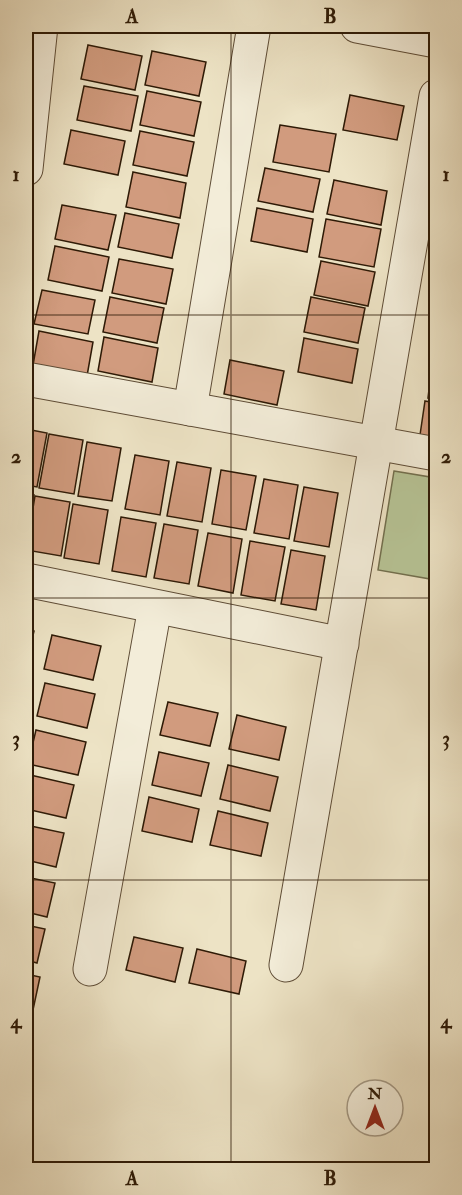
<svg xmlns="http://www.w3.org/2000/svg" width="462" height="1195" font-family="'IM FELL Double Pica',serif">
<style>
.green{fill:#b7c496;stroke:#726f4e;stroke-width:1.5}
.building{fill:#d19b7e;stroke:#2e1a06;stroke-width:1.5}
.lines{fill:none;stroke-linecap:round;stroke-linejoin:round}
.minor-casing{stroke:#5e4c36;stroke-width:35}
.minor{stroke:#f3edd9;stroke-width:33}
.grid{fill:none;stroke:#2e1a06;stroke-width:1.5;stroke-opacity:0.55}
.neatline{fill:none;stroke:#2e1a06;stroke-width:2}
.grid-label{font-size:20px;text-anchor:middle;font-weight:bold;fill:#2e1a06}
</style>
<rect width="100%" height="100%" fill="#ede3c5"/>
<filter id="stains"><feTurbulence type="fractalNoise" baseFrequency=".00333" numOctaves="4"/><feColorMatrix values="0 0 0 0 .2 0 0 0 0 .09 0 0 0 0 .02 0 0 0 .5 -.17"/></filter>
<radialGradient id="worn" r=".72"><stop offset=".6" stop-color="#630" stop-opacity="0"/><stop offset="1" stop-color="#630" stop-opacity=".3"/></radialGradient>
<polygon class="green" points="394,471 436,478 436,580 378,570"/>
<g class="building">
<polygon points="88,45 142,56 135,90 81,79"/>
<polygon points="152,51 206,62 199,96 145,85"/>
<polygon points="84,86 138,96 131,131 77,120"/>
<polygon points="147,91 201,102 194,136 140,125"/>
<polygon points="350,95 404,106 397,140 343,130"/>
<polygon points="280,125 336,134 329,172 273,162"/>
<polygon points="71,130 125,141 118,175 64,164"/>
<polygon points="140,131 194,142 187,176 133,165"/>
<polygon points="265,168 320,179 313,212 258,201"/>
<polygon points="133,172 186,183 180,218 126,207"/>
<polygon points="334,180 387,191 381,225 327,214"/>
<polygon points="62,205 116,215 108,250 55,239"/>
<polygon points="257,208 313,219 307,252 251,241"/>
<polygon points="125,213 179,224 172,258 118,247"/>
<polygon points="326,219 381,229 374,267 319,257"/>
<polygon points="55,246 109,257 102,291 48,280"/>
<polygon points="119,259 173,269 166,304 112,293"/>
<polygon points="321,261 375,272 368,306 314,295"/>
<polygon points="42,290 95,300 88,334 34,324"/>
<polygon points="110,297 164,308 157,343 103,332"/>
<polygon points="311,297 365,308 358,343 304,332"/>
<polygon points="39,331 93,342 87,376 33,365"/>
<polygon points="104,337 158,348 152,382 98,371"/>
<polygon points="304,338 358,349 352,383 298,372"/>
<polygon points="230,360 284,371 277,405 224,394"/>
<polygon points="432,364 436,365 436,399 428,398"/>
<polygon points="425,401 436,403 436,437 420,435"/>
<polygon points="26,429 47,433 37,487 26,485"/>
<polygon points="49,434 83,440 74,494 39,488"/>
<polygon points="87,442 121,448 112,501 78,496"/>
<polygon points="135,455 169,461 160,515 125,509"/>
<polygon points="177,462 211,468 202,522 167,516"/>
<polygon points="221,470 256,476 246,530 212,524"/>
<polygon points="264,479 298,485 289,539 254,533"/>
<polygon points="304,487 338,493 329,547 294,541"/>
<polygon points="26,494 34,495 26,541"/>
<polygon points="35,496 70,502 61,556 26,550"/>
<polygon points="73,504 108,510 99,564 64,558"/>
<polygon points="121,517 156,523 146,577 112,571"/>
<polygon points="164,524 198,530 189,584 154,578"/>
<polygon points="208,533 242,539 233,593 198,586"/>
<polygon points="250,541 285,547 275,601 241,595"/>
<polygon points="291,550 325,556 316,610 281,604"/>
<polygon points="26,629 34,631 26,665"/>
<polygon points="52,635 101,646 93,680 44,669"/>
<polygon points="45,683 95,694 87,728 37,716"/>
<polygon points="168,702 218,713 210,746 160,735"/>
<polygon points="237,715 286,727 279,760 229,749"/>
<polygon points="36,730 86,742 78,775 28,764"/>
<polygon points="159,752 209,763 201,796 152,785"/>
<polygon points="228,765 278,777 270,811 220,799"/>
<polygon points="26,774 74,785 66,818 26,809"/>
<polygon points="149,797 199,809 192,842 142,831"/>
<polygon points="218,811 268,823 261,856 210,845"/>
<polygon points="26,825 64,833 56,867 26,860"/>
<polygon points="26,877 55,883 47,917 26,912"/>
<polygon points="26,925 45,929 37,963 26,960"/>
<polygon points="134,937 183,948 175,982 126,970"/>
<polygon points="197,949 246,961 239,994 189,983"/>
<polygon points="26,974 40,977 33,1010 26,1009"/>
</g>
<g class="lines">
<defs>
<g id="minor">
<polyline points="357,26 436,41"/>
<polyline points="26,169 41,26"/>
<polyline points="26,379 436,454"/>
<polyline points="190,409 254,26"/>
<polyline points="26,580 342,644"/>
<polyline points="286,965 436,96"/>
<polyline points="90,969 155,607"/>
</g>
</defs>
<use href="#minor" class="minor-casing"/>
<use href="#minor" class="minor"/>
</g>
<path class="grid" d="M231,26V1170M26,315H436M26,598H436M26,880H436"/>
<rect width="462" height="1195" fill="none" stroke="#ede3c5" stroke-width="66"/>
<g transform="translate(375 1108)"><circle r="28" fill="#f3edd9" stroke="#a49985" stroke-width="1.5"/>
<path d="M0-4.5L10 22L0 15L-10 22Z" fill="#8f2418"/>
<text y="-9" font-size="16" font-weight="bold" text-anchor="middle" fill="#2e1a06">N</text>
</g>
<rect x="33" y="33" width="396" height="1129" class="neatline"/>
<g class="grid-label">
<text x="132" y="23">A</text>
<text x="330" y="23">B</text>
<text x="16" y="181">1</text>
<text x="446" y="181">1</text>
<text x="16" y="463">2</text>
<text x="446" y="463">2</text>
<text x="16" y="745">3</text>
<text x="446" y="745">3</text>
<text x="16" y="1028">4</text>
<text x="446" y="1028">4</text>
<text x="132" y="1185">A</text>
<text x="330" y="1185">B</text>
</g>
<rect width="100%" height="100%" filter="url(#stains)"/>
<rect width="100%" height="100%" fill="url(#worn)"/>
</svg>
